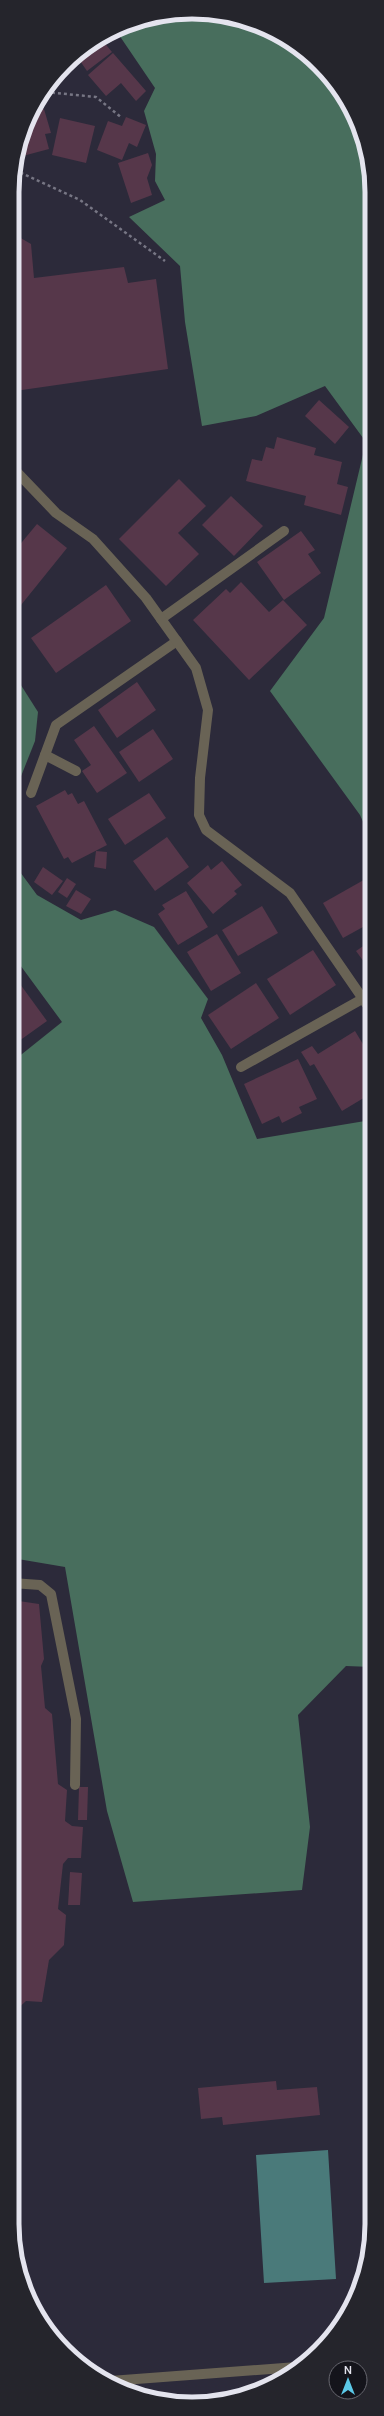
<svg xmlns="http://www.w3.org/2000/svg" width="384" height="2416" font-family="Manrope,sans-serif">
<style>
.forest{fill:#486e5d}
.water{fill:#4a7a7a}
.building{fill:#56374a}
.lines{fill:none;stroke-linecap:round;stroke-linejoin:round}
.path{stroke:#777684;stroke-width:2.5;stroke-dasharray:3 3;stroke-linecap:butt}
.lane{stroke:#696355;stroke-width:10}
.street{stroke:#696355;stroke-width:10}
.rim{fill:none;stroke:#e4e4ee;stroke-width:5}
</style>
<rect width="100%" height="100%" fill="#2c2a3a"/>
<g class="forest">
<polygon points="204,12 271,30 319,65 354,113 372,180 372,842 360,815 270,691 324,618 366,442 325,386 256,416 202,426 185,322 180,266 129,217 165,200 155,181 156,154 144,111 155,88 117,32 134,21"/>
<polygon points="12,671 38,712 35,741 12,799"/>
<polygon points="12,861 37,895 81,920 115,910 154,927 208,999 201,1018 222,1055 257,1139 365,1121 372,1122 372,1667 346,1666 298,1715 310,1827 302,1890 133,1902 107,1811 65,1567 12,1558 12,1062 62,1022 12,954"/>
</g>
<polygon class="water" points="328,2150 336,2279 264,2283 256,2155"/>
<g class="building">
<polygon points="102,40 112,52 87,71 76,55"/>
<polygon points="113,53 146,91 136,101 121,83 106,96 88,75"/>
<polygon points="44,109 51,133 45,134 49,149 19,157 31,113"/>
<polygon points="126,117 146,125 137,147 129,143 122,160 97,150 108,121 122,126"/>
<polygon points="60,118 95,126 86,163 52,155"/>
<polygon points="148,153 152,165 147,178 152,195 131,203 118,163"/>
<polygon points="12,233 31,244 34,278 124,267 128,283 156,279 168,369 15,391 12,375"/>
<polygon points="319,400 349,427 335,444 305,416"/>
<polygon points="277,437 316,448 314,455 342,462 337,484 348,487 341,515 304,505 306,496 246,481 252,459 262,461 266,447 274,449"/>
<polygon points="179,479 206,506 178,533 199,554 166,586 119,539"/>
<polygon points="231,496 263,526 234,556 202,525"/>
<polygon points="37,524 67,548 17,610 12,606 12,554"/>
<polygon points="301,531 315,550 308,554 321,573 284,600 257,562"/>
<polygon points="241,582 269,612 283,600 307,625 249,680 193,620 226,589 230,593"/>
<polygon points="106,585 131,621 56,673 31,638"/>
<polygon points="137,682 156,710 117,738 98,710"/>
<polygon points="94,726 127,773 97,793 82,771 91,765 74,740"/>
<polygon points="153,729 173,759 139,782 119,752"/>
<polygon points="65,790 68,795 72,793 78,804 84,801 107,845 72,863 68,857 64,859 36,806"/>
<polygon points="149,793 166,818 125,845 108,819"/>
<polygon points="167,837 189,867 155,891 133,861"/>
<polygon points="96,851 107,852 106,869 94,867"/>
<polygon points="222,861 242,885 234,891 237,894 213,914 187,883 208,865 211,870"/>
<polygon points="43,867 63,881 52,895 34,882"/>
<polygon points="369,877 372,881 372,922 343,938 323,903"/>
<polygon points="67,878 76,884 67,898 58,892"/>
<polygon points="76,890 91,899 81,914 66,906"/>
<polygon points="186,891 208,927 178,945 158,914 165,909 162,905"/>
<polygon points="262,906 278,933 238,956 222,930"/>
<polygon points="217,934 241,973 211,991 187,952"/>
<polygon points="372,940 372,973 356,951"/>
<polygon points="313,950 336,985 290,1015 267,979"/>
<polygon points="12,973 47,1021 12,1046"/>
<polygon points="256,983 279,1018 231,1049 208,1015"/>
<polygon points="355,1031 372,1059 368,1062 372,1068 372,1093 342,1111 314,1064 310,1066 301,1052 312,1046 318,1054"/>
<polygon points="298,1059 317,1099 299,1107 302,1113 282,1123 279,1116 262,1124 244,1084"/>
<polygon points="12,1600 39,1604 44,1659 41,1666 45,1708 52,1714 58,1784 67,1790 65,1821 72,1826 83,1827 81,1858 68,1858 63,1864 58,1909 66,1915 64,1945 49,1960 42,2002 26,2001 12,2014"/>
<polygon points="79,1787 88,1787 87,1820 78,1820"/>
<polygon points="70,1872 82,1873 80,1905 68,1905"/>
<polygon points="276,2081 277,2090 317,2087 320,2115 223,2125 222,2117 201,2119 198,2088"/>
</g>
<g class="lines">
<g class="path">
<polyline points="46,92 96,97 122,118"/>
<polyline points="15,170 80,200 165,261"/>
</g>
<g class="lane">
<polyline points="161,619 284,531"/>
<polyline points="45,755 76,771"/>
<polyline points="31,793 56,725 177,641"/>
<polyline points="241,1067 364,998"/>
<polyline points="12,1583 40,1585 51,1594 76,1719 75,1785"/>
<polyline points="110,2381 297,2367"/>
</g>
<polyline class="street" points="12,467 56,513 93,539 146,598 196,668 208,710 200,778 199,815 206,830 290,893 372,1012"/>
</g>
<path d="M0 0H384V2416H0ZM192 19H192A173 173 0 0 1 365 192V2224A173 173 0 0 1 192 2397H192A173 173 0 0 1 19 2224V192A173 173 0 0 1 192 19Z" fill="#25252c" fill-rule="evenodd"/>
<path class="rim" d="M192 19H192A173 173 0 0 1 365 192V2224A173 173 0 0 1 192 2397H192A173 173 0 0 1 19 2224V192A173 173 0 0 1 192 19Z"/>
<g transform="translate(348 2380)"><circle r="19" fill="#14141b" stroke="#67676f"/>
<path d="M0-3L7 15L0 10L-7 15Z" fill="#5bc8e7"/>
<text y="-6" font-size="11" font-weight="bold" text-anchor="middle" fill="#e4e4ee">N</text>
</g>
</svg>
